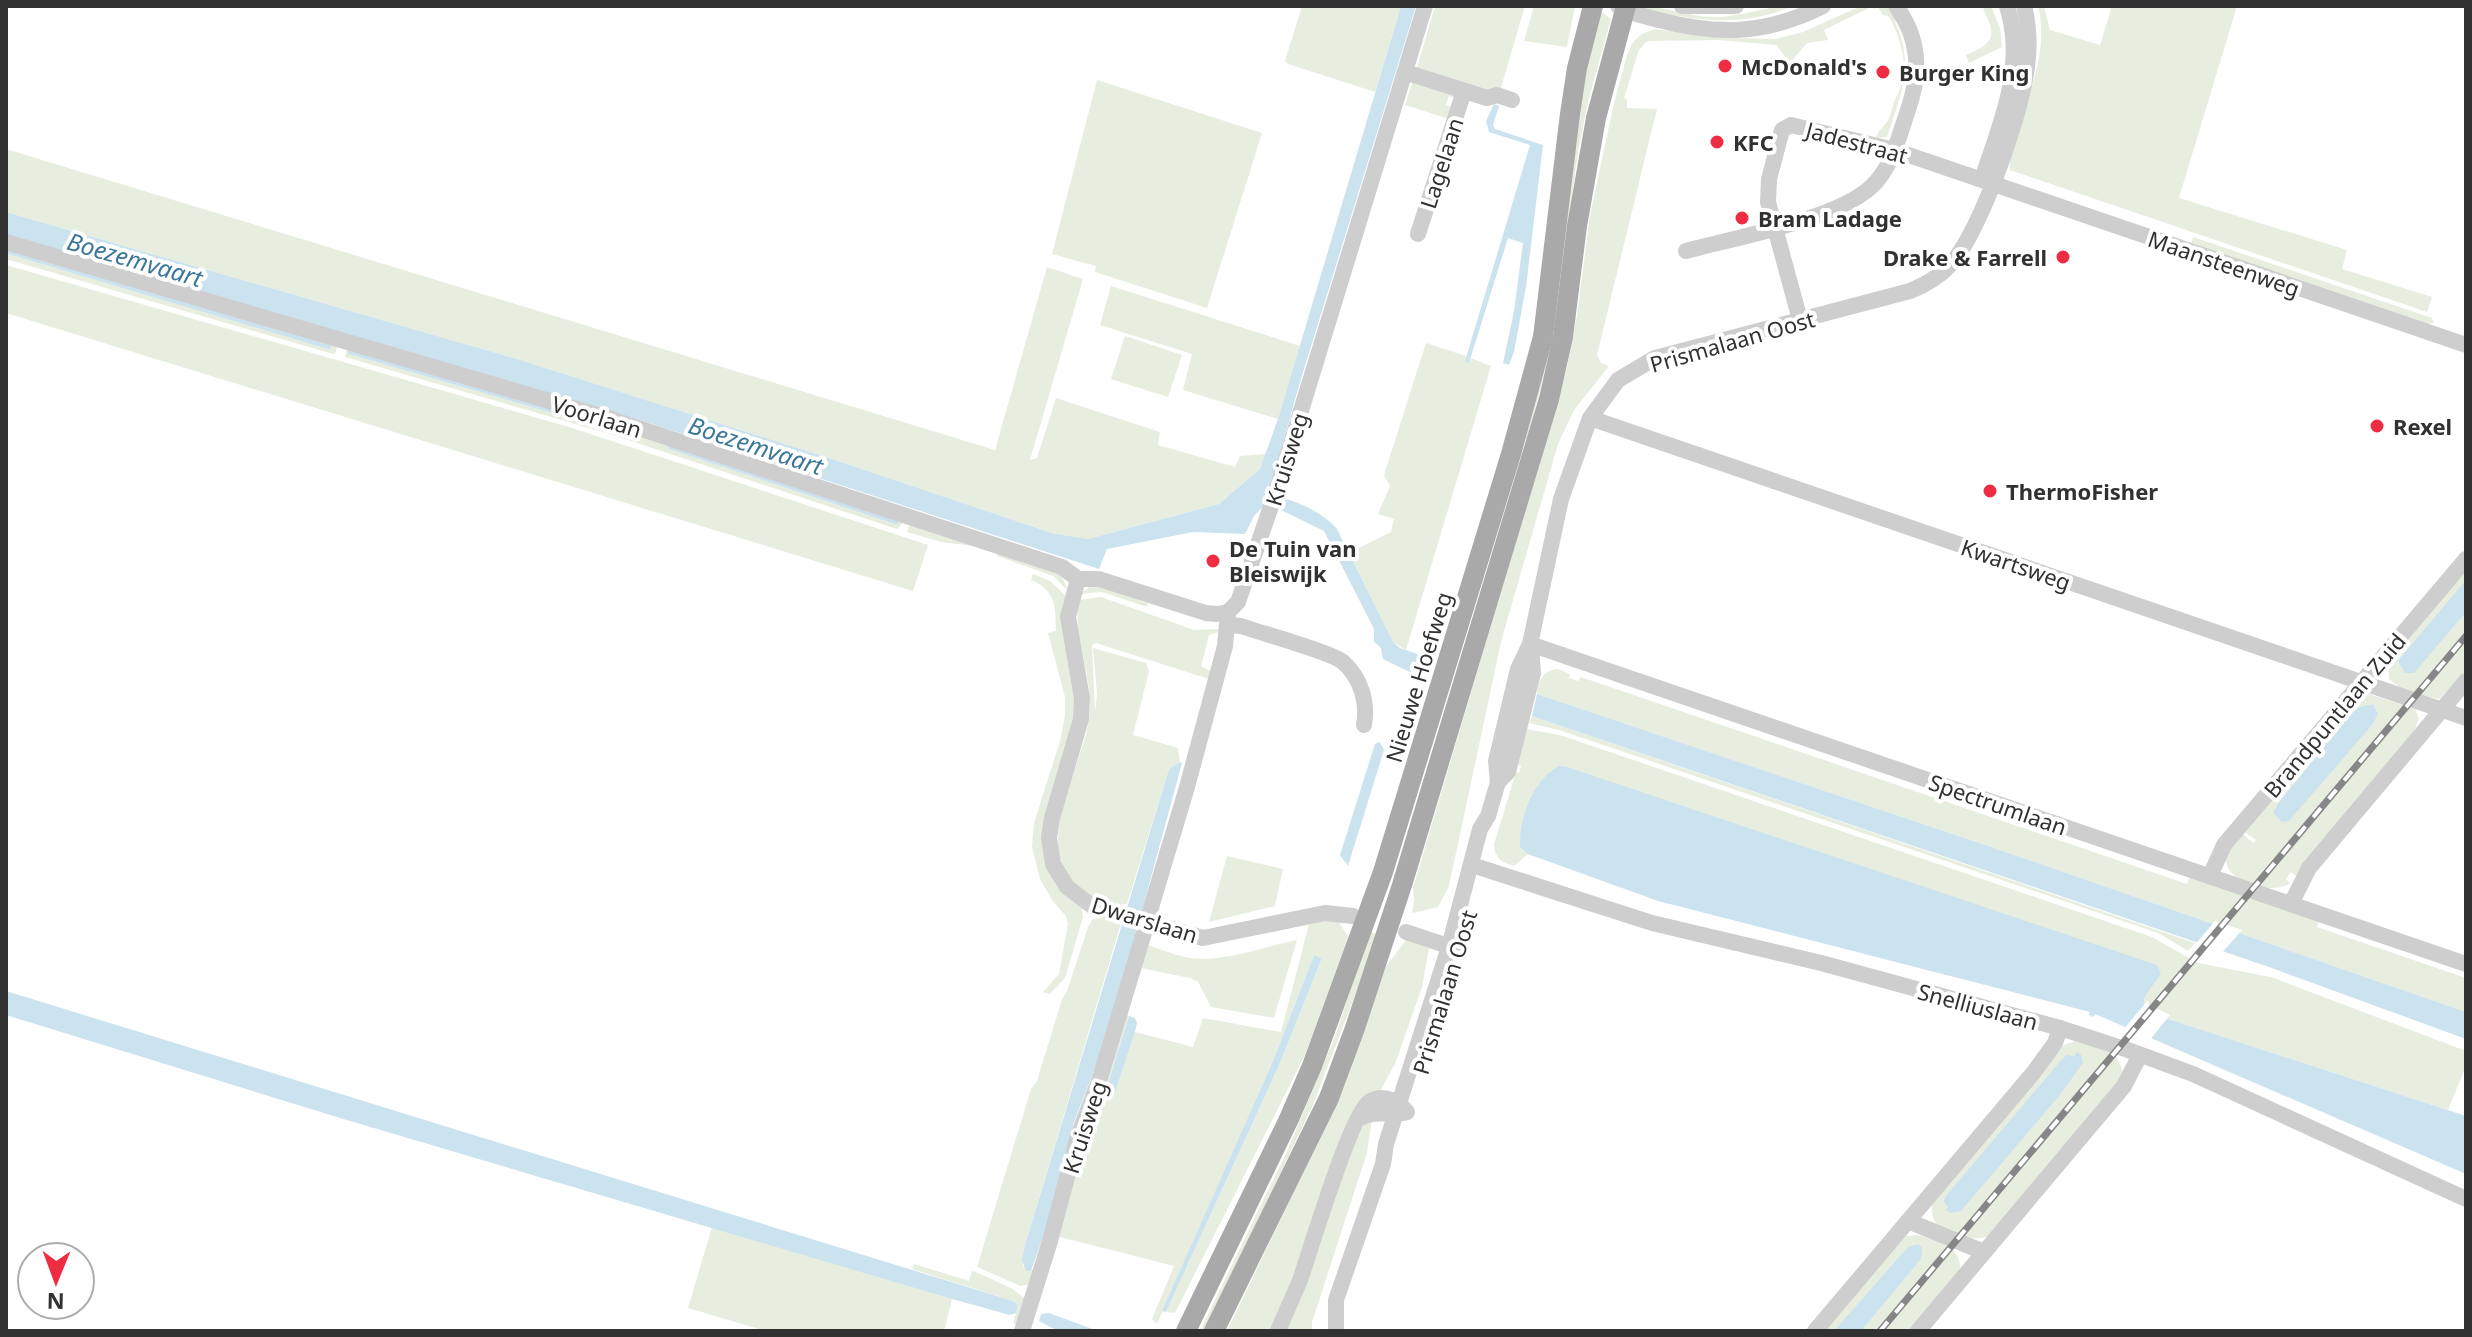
<svg xmlns="http://www.w3.org/2000/svg" width="2472" height="1337" font-family="'Noto Sans',sans-serif">
<style>
.green{fill:#e8eedf}
.water{fill:#cbe2ef}
.pier{fill:#fff}
.lines{fill:none;stroke-linecap:round;stroke-linejoin:round}
.stream{stroke:#cbe2ef;stroke-width:4}
.minor{stroke:#cecece;stroke-width:16}
.major{stroke:#a9a9a9;stroke-width:20}
.rail-casing{stroke:#868686;stroke-width:7}
.rail{stroke:#fff;stroke-width:4;stroke-dasharray:12;stroke-linecap:butt}
.poi-dot{fill:#ee2d42;stroke:#fff;stroke-width:3}
.labels{text-anchor:middle;dominant-baseline:central;stroke-width:8;stroke-linejoin:round;paint-order:stroke}
.poi-label{font-size:22px;font-weight:bold;fill:#313131;stroke:#fff;text-anchor:start}
.street-label{font-size:22px;fill:#313131;stroke:#fff}
.water-label{font-size:24px;font-style:italic;fill:#3a7799;stroke:#fff}
</style>
<rect width="100%" height="100%" fill="#fff"/>
<g class="green">
<polygon points="1302,6 1401,6 1375,92 1288,64 1285,61"/>
<polygon points="1435,6 1525,6 1500,91 1488,93 1416,71"/>
<polygon points="1534,6 1575,6 1567,47 1524,41"/>
<path d="M1643,6C1668,7 1692,18 1718,17C1744,16 1767,6 1793,6C1741,28 1695,21 1642,8Z"/>
<path d="M1861,6H1887L1898,20L1895,22C1915,65 1901,95 1887,137L1876,138C1879,127 1885,128 1889,118C1892,113 1892,105 1895,100C1910,71 1904,49 1891,20L1888,16L1883,15L1878,7L1874,9L1873,6L1824,30L1828,40L1807,43L1790,63L1776,45L1719,40L1650,41L1646,42L1639,50L1624,98L1627,99V108L1657,109L1597,355L1601,363L1609,366L1574,410L1558,444L1501,642L1449,886L1438,907L1412,913L1414,902L1413,888L1567,368L1577,315L1590,215L1614,103L1627,55L1633,42L1642,34L1655,29L1730,38L1775,39L1803,32Z"/>
<path d="M1982,6H1991L2000,28L2002,47L1969,63L1966,55C1997,42 1996,35 1982,6Z"/>
<path d="M2038,6H2044L2050,30L2100,45L2112,6H2237L2179,198L2347,250L2342,269L2432,297L2427,312L2010,170C2008,154 2015,137 2020,122C2033,84 2048,46 2038,6Z"/>
<polygon points="1603,13 1611,19 1588,102 1578,152 1555,323 1545,373 1527,439 1522,438 1582,78 1601,14"/>
<polygon points="1097,80 1262,133 1207,308 1095,272 1096,266 1052,254"/>
<polygon points="1413,80 1456,93 1457,99 1449,96 1446,105 1454,107 1449,119 1405,105"/>
<polygon points="6,149 995,450 1047,267 1083,279 1030,460 1037,458 1056,398 1160,432 1158,445 1235,467 1240,456 1267,454 1260,469 1219,504 1088,539 1067,538 832,459 517,359 6,212"/>
<polygon points="2193,237 2432,318 2434,323 2427,324 2191,244"/>
<polygon points="6,248 337,346 336,352 333,354 6,259"/>
<polygon points="6,265 569,427 928,545 913,591 6,313"/>
<polygon points="1111,286 1300,346 1278,419 1183,390 1192,354 1100,325"/>
<polygon points="1125,336 1182,355 1168,397 1111,379"/>
<polygon points="1426,343 1466,356 1465,361 1470,362 1471,358 1491,366 1406,650 1393,642 1349,553 1391,532 1394,519 1378,514 1390,486 1384,475"/>
<polygon points="347,349 499,391 902,520 902,524 897,529 613,435 345,357"/>
<polygon points="913,523 974,546 941,542 907,532 909,526"/>
<polygon points="998,553 1062,575 1067,590 1053,576 997,556"/>
<polygon points="2466,567 2466,673 2439,699 2405,691 2389,679 2388,662"/>
<path d="M1033,574L1050,581L1066,596L1076,712L1043,829L1082,908L1083,917L1065,978L1050,994L1043,992L1059,974L1068,924L1066,916L1052,900L1040,879L1032,847L1034,823L1060,741L1065,715V697L1048,633L1056,631C1055,607 1057,591 1031,580Z"/>
<polygon points="1092,585 1124,591 1123,595 1141,597 1140,601 1148,603 1147,607 1102,592 1080,594"/>
<path d="M1101,597L1194,630L1218,629L1219,632L1209,635L1201,666L1214,673L1212,680L1096,643L1092,645L1095,711L1097,694L1093,648L1146,663L1149,671L1133,735L1178,748L1180,762L1169,769L1127,904C1123,904 1119,905 1115,905C1104,904 1090,896 1082,890C1025,846 1087,765 1090,710C1092,672 1072,638 1079,600Z"/>
<path d="M1558,669L1570,674L1569,678L1578,681L1581,677L2187,884L2190,876L2319,920L2317,927L2466,978V1012L2000,850L1537,694C1538,680 1544,670 1558,669Z"/>
<path d="M2369,694L2415,709L2419,718L2412,737L2296,876L2291,872L2286,879L2290,883C2274,897 2218,880 2227,855C2229,847 2237,839 2242,833L2253,843L2256,840L2243,831L2360,696Z"/>
<polygon points="1532,716 2195,943 2188,951 2158,933 1559,730 1529,723"/>
<path d="M1527,729L1560,735L2152,937L2198,963L2271,977L2466,1051V1066L2448,1110L2159,1016L2144,1004L2145,997L1520,847L1528,854L1514,866C1501,862 1495,858 1494,844L1516,772L1519,773L1521,766L1518,764Z"/>
<polygon points="1227,856 1283,869 1275,906 1209,922"/>
<polygon points="1105,916 1122,920 1025,1245 1023,1266 1031,1271 1041,1258 1032,1284 1020,1286 977,1267 1031,1089 1037,1081 1062,999 1067,991 1088,927 1092,920"/>
<polygon points="1336,918 1350,939 1305,1055 1175,1313 1166,1312 1280,1063 1322,958 1314,955 1273,1061 1157,1324 1152,1319 1174,1266 1056,1236 1077,1151 1127,1015 1129,1016 1105,1093 1115,1093 1135,1032 1193,1047 1203,1018 1281,1032 1309,924"/>
<polygon points="1370,932 1376,934 1369,959 1313,1105 1205,1331 1200,1331 1287,1151 1334,1039"/>
<polygon points="1407,939 1429,948 1422,987 1395,1064 1321,1199 1273,1331 1227,1331 1324,1129 1386,966"/>
<path d="M1297,940L1274,1018L1211,1007L1198,982L1190,978L1141,968L1148,945C1160,949 1172,954 1185,957C1221,964 1261,947 1297,940Z"/>
<path d="M2076,1041C2099,1048 2119,1047 2123,1075L1991,1235C1977,1243 1947,1236 1936,1223C1931,1217 1932,1211 1932,1204L2057,1053L2064,1045Z"/>
<polygon points="1372,1119 1367,1153 1312,1322 1312,1331 1284,1331 1336,1187 1362,1126"/>
<polygon points="712,1227 952,1299 944,1331 766,1331 688,1308"/>
<path d="M1917,1235C1935,1239 1962,1246 1960,1270L1911,1331H1822L1906,1236Z"/>
<polygon points="914,1264 969,1281 972,1271 976,1272 1011,1288 1027,1300 1018,1324 1013,1324 1018,1305 1013,1301 912,1269"/>
</g>
<g class="water">
<path d="M1401,6H1416L1300,382L1268,495C1293,499 1320,510 1337,529L1393,642L1400,648L1432,659L1426,680L1383,659L1381,648L1374,642V629L1324,531L1279,509L1262,508L1254,516L1245,534L1193,532L1107,549L1099,569L643,421L6,236V212L517,359L832,459L1055,534L1088,539L1219,504L1260,469L1278,419Z"/>
<polygon points="1494,104 1499,106 1493,125 1495,129 1543,145 1526,287 1514,352 1509,365 1503,363 1514,311 1523,243 1508,238 1469,363 1465,361 1530,145 1489,132 1486,121"/>
<polygon points="2466,580 2466,612 2414,673 2405,673 2398,661"/>
<polygon points="1537,694 2000,850 2466,1012 2466,1039 2269,967 1532,716"/>
<polygon points="2373,704 2378,714 2372,725 2289,821 2282,822 2273,813 2280,801 2356,708"/>
<polygon points="1380,742 1384,750 1348,866 1340,855 1375,744"/>
<polygon points="1180,762 1182,763 1109,1032 1074,1122 1053,1208 1031,1271 1026,1271 1022,1260 1025,1245 1169,769"/>
<path d="M1559,766L1567,767L2157,965L2161,974L2145,996L2144,1003L2159,1016L2466,1116V1174L2095,1014L2093,1017L2089,1015L2090,1012L1658,901L1528,854L1520,847C1519,818 1532,781 1559,766Z"/>
<polygon points="1314,955 1322,958 1280,1063 1166,1312 1162,1311 1273,1061"/>
<polygon points="6,991 1013,1301 1018,1305 1016,1313 1010,1315 952,1299 340,1118 6,1015"/>
<polygon points="1129,1016 1135,1018 1137,1023 1135,1032 1115,1093 1107,1095 1105,1093"/>
<polygon points="2076,1052 2081,1054 2083,1063 2059,1096 1961,1211 1950,1213 1946,1210 1948,1207 1944,1202 1945,1197 2062,1059 2067,1055 2075,1056"/>
<polygon points="1918,1244 1922,1247 1921,1259 1861,1331 1834,1331 1908,1247"/>
<polygon points="1049,1313 1098,1331 1058,1331 1039,1321 1041,1314"/>
</g>
<g class="pier">
<polygon points="2215,921 2242,930 2220,955 2194,946"/>
<polygon points="2148,1000 2149,1005 2170,1015 2149,1041 2123,1030"/>
</g>
<g class="lines">
<g class="stream">
<polyline points="6,251 329,347"/>
<polyline points="350,352 632,434"/>
<polyline points="670,447 896,522"/>
</g>
<g class="minor">
<path d="M1618,6C1630,14 1646,16 1659,20C1720,36 1767,34 1823,6"/>
<polyline points="1682,6 1736,6"/>
<polyline points="1405,72 1487,98 1497,95 1512,100"/>
<path d="M1982,179C2001,122 2026,66 2007,6"/>
<polyline points="1418,234 1464,91"/>
<polyline points="6,242 611,419 1062,567 1078,579 1099,579 1206,613 1217,614 1228,612"/>
<path d="M1686,251C1734,238 1837,219 1871,187C1892,168 1899,136 1908,110C1921,72 1920,39 1896,6"/>
<polyline points="1800,320 1768,202 1769,179 1782,130 1791,125 1894,150 2466,345"/>
<polyline points="1590,418 2466,718"/>
<polyline points="1078,579 1068,617 1082,698 1081,719 1052,818 1049,838 1053,864 1067,887 1092,906 1203,938 1325,913 1353,916"/>
<path d="M1229,625L1241,626C1261,633 1331,652 1343,662C1361,678 1368,702 1364,725"/>
<polyline points="1530,644 2466,964"/>
<polyline points="1498,782 1508,772 1533,673 1531,647"/>
<polyline points="1472,865 1652,923 1821,963 2060,1028 2128,1050 2193,1074 2466,1199"/>
<polyline points="2210,876 2224,845 2466,559"/>
<polyline points="2291,904 2309,868 2466,681"/>
<polyline points="1150,911 1187,787 1225,646 1228,612 1238,602 1277,489 1425,6"/>
<polyline points="1406,932 1457,949"/>
<polyline points="1908,1221 1984,1252"/>
<polyline points="1022,1331 1050,1241 1078,1136 1100,1078 1147,923"/>
<path d="M1278,1331C1285,1314 1293,1297 1300,1280C1310,1252 1351,1113 1369,1102C1383,1093 1399,1101 1407,1112C1390,1117 1376,1109 1360,1118"/>
<path d="M1336,1331V1300L1383,1164L1386,1144L1449,947L1480,829L1488,816L1498,782L1496,761L1518,669L1530,644L1561,499L1590,418L1618,380L1655,358L1910,291C1925,285 1939,277 1950,265C1981,231 2022,112 2027,67C2030,46 2029,26 2024,6"/>
<polyline points="1815,1331 2034,1072 2055,1043 2060,1028"/>
<polyline points="1918,1331 2124,1086 2140,1055"/>
</g>
<g class="major">
<polyline points="1186,1331 1288,1121 1312,1066 1383,872 1511,454 1543,337 1570,114 1577,68 1593,6"/>
<polyline points="1214,1331 1329,1098 1355,1028 1402,885 1549,399 1563,337 1577,226 1596,118 1626,6"/>
</g>
<defs>
<polyline id="rail" points="1880,1331 2466,636"/>
</defs>
<use href="#rail" class="rail-casing"/>
<use href="#rail" class="rail"/>
</g>
<g class="poi-dot">
<circle cx="1725" cy="66" r="8"/>
<circle cx="1883" cy="72" r="8"/>
<circle cx="1717" cy="142" r="8"/>
<circle cx="1742" cy="218" r="8"/>
<circle cx="2063" cy="257" r="8"/>
<circle cx="2377" cy="426" r="8"/>
<circle cx="1990" cy="491" r="8"/>
<circle cx="1213" cy="561" r="8"/>
</g>
<g class="labels">
<g class="poi-label">
<text x="1741" y="66">McDonald's</text>
<text x="1899" y="72">Burger King</text>
<text x="1733" y="142">KFC</text>
<text x="1758" y="218">Bram Ladage</text>
<text x="2047" y="257" text-anchor="end">Drake &amp; Farrell</text>
<text x="2393" y="426">Rexel</text>
<text x="2006" y="491">ThermoFisher</text>
<text x="1229" y="548">De Tuin van<tspan x="1229" dy="25">Bleiswijk</tspan></text>
</g>
<g class="street-label">
<text transform="translate(1857 142) rotate(15)">Jadestraat</text>
<text transform="translate(1441 163) rotate(-72)">Lagelaan</text>
<text transform="translate(2224 263) rotate(19)">Maansteenweg</text>
<text transform="translate(1732 341) rotate(-16)">Prismalaan Oost</text>
<text transform="translate(597 416) rotate(17)">Voorlaan</text>
<text transform="translate(1286 459) rotate(-73)">Kruisweg</text>
<text transform="translate(2016 564) rotate(19)">Kwartsweg</text>
<text transform="translate(1418 677) rotate(-73)">Nieuwe Hoefweg</text>
<text transform="translate(2334 715) rotate(-50)">Brandpuntlaan Zuid</text>
<text transform="translate(1998 804) rotate(19)">Spectrumlaan</text>
<text transform="translate(1145 919) rotate(17)">Dwarslaan</text>
<text transform="translate(1444 992) rotate(-73)">Prismalaan Oost</text>
<text transform="translate(1978 1006) rotate(15)">Snelliuslaan</text>
<text transform="translate(1084 1127) rotate(-72)">Kruisweg</text>
</g>
<g class="water-label">
<text transform="translate(135 259) rotate(16)">Boezemvaart</text>
<text transform="translate(756 445) rotate(18)">Boezemvaart</text>
</g>
</g>
<rect width="2472" height="1337" fill="none" stroke="#313131" stroke-width="16"/>
<g transform="translate(56 1281) rotate(181)"><circle r="38" fill="#ffffff" stroke="#adadad" stroke-width="2"/>
<path d="M0-6L14 30L0 20L-14 30Z" fill="#ee2d42"/>
<text y="-12" font-size="22" font-weight="bold" text-anchor="middle" fill="#313131">N</text>
</g>
</svg>
